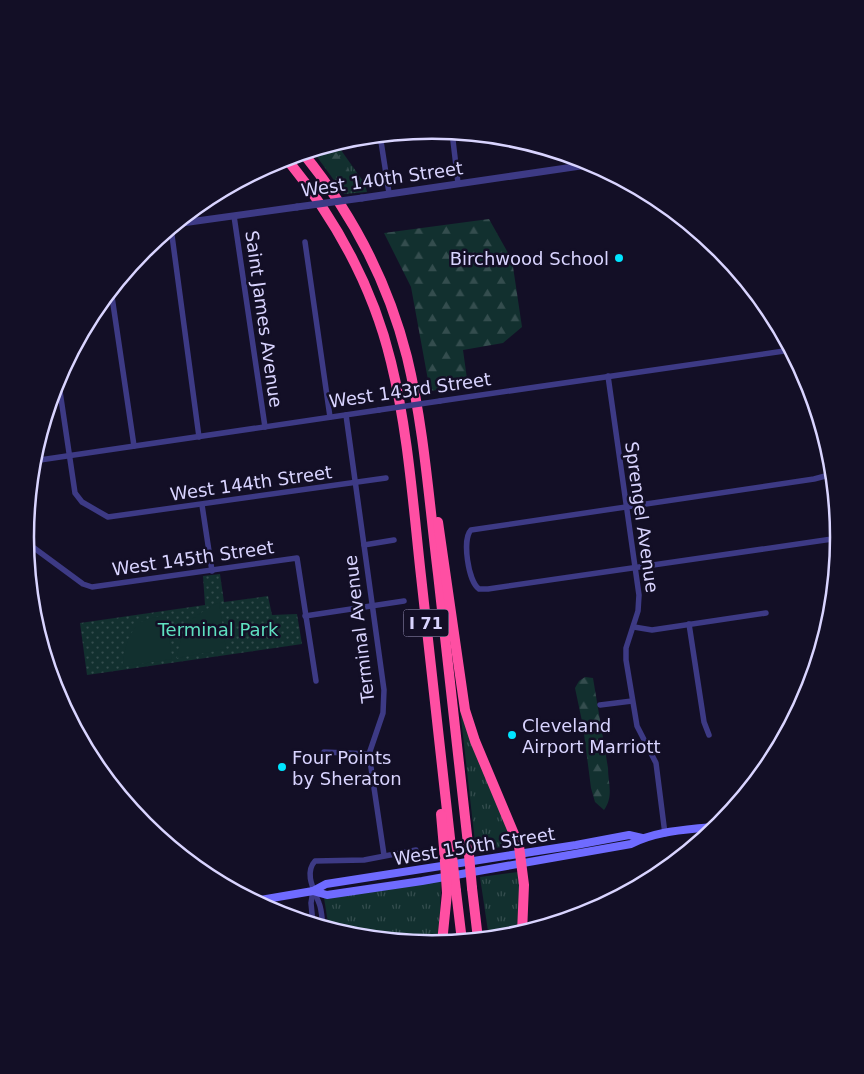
<svg xmlns="http://www.w3.org/2000/svg" width="864" height="1074" font-family="'DejaVu Sans',sans-serif">
<style>
.grass{fill:url(#grass-tufts)}
.forest{fill:url(#forest-firs)}
.park{fill:url(#park-dots)}
.pitch{fill:#12302f}
.lines{fill:none;stroke-linecap:round;stroke-linejoin:round}
.minor{stroke:#3d3a85;stroke-width:5.5}
.tertiary{stroke:#3d3a85;stroke-width:7}
.secondary{stroke:#6f6bff;stroke-width:8}
.motorway{stroke:#ff4fa3;stroke-width:10}
.rail{stroke:#00e5ff;stroke-width:1;stroke-dasharray:8 6;stroke-linecap:butt}
.minor-bridge{stroke:#3d3a85;stroke-width:5.5}
.tertiary-bridge{stroke:#3d3a85;stroke-width:7}
.motorway-bridge{stroke:#ff4fa3;stroke-width:10}
.poi-dot{fill:#00e5ff;stroke:#130f26;stroke-width:2}
.labels{text-anchor:middle;dominant-baseline:central;stroke-width:5;stroke-linejoin:round;paint-order:stroke}
.shield{fill:#130f26;stroke:#9e99be;stroke-width:1}
.shield-label{font-size:16px;font-weight:bold;fill:#d9d4ff}
.street-label{font-size:18px;fill:#d9d4ff;stroke:#130f26}
.poi-label{font-size:18px;fill:#d9d4ff;stroke:#130f26;text-anchor:start}
.park-label{font-size:18px;fill:#5fe0c0;stroke:#130f26}
.rim{fill:none;stroke:#d9d4ff;stroke-width:2.5}
</style>
<defs>
<pattern id="grass-tufts" width="24" height="20" patternUnits="userSpaceOnUse" patternTransform="scale(1.25)"><rect width="24" height="20" fill="#12302f"/><path d="M3 7l-1-3M5 7V3M7 7l1-3M15 17l-1-3M17 17v-4M19 17l1-3" fill="none" stroke="#344d4e"/></pattern>
<pattern id="forest-firs" width="22" height="20" patternUnits="userSpaceOnUse" patternTransform="scale(1.25)"><rect width="22" height="20" fill="#12302f"/><path d="M5 1l3.5 6h-7zM16 11l3.5 6h-7z" fill="#344d4e"/></pattern>
<pattern id="park-dots" width="8" height="8" patternUnits="userSpaceOnUse" patternTransform="scale(1.25)"><rect width="8" height="8" fill="#12302f"/><path d="M2 2h.1M6 6h.1" fill="none" stroke="#344d4e" stroke-width="1.8" stroke-linecap="round"/></pattern>
</defs>
<rect width="100%" height="100%" fill="#130f26"/>
<g class="grass">
<polygon points="336,143 365,184 367,192 344,194 312,150"/>
<polygon points="460,709 515,845 476,851"/>
<polygon points="518,872 520,891 517,935 489,938 480,877"/>
<polygon points="441,880 439,943 352,936 329,929 324,898"/>
</g>
<g class="forest">
<polygon points="331,145 357,182 362,187 348,189 342,186 316,149"/>
<polygon points="489,219 512,260 522,327 503,343 463,350 468,386 430,391 411,287 384,233"/>
<path d="M585,677L593,678L608,768C608,783 614,796 604,810L595,802L591,788L583,726L575,688L579,681Z"/>
</g>
<polygon class="park" points="220,574 224,602 268,596 272,615 297,614 302,644 87,675 80,623 205,605 203,576"/>
<g class="pitch">
<path d="M219,602L226,649L177,658C184,621 187,621 219,602Z"/>
<path d="M166,614L172,659L122,667C125,652 127,630 143,621C149,618 159,617 166,614Z"/>
</g>
<g class="lines">
<g class="minor">
<polyline points="452,132 458,183"/>
<polyline points="380,135 389,193"/>
<polyline points="234,216 265,427"/>
<polyline points="171,228 199,437"/>
<polyline points="305,242 330,417"/>
<polyline points="111,290 134,446"/>
<polyline points="608,376 639,595 638,611 626,648 626,660 637,726 656,763 665,834"/>
<polyline points="58,378 75,493 82,502 108,517 386,478"/>
<polyline points="440,401 791,350"/>
<polyline points="346,415 384,690 383,713 369,754 384,855"/>
<polyline points="33,461 379,410"/>
<path d="M833,474L814,479L471,530C462,539 468,581 479,589H488L839,538"/>
<polyline points="202,505 212,571"/>
<polyline points="26,542 83,584 92,587 297,558 316,681"/>
<polyline points="364,545 394,540"/>
<polyline points="305,616 404,601"/>
<polyline points="689,624 704,722 709,735"/>
<polyline points="634,627 652,630 766,613"/>
<polyline points="39,637 46,646 54,681"/>
<polyline points="600,705 632,701"/>
<polyline points="324,752 369,754"/>
<polyline points="702,828 703,838"/>
<polyline points="313,891 311,903 313,924"/>
<path d="M323,927C322,920 322,910 319,903C314,890 304,873 315,861L364,860L416,850"/>
</g>
<g class="tertiary">
<polyline points="362,198 594,164"/>
<polyline points="175,224 297,207"/>
</g>
<g class="secondary">
<path d="M313,891L327,895L422,881L631,844C657,830 690,830 719,826"/>
<polyline points="254,901 313,891 326,884 576,845 629,835 642,838"/>
</g>
<g class="motorway">
<path d="M303,153C351,212 388,282 407,357C424,427 429,501 438,574C448,664 458,754 468,844"/>
<path d="M286,158C334,217 373,287 391,362C408,431 413,504 421,576C431,666 441,756 451,847"/>
<polyline points="438,522 465,710 475,741 519,846 524,885 522,933"/>
<polyline points="441,814 444,848"/>
<polyline points="472,888 478,939"/>
<polyline points="456,891 462,941"/>
<polyline points="442,943 447,893"/>
</g>
<polyline class="rail" points="152,831 155,831"/>
<polyline class="minor-bridge" points="379,410 440,401"/>
<polyline class="tertiary-bridge" points="297,207 362,198"/>
<g class="motorway-bridge">
<polyline points="468,844 472,888"/>
<polyline points="451,847 456,891"/>
<polyline points="444,848 447,893"/>
</g>
</g>
<g class="poi-dot">
<circle cx="619" cy="258" r="5"/>
<circle cx="512" cy="735" r="5"/>
<circle cx="282" cy="767" r="5"/>
</g>
<g class="labels">
<rect class="shield" x="403.5" y="609.5" width="45" height="27" rx="4"/>
<g class="shield-label">
<text x="426" y="623">I 71</text>
</g>
<g class="street-label">
<text transform="translate(382 179) rotate(-8)">West 140th Street</text>
<text transform="translate(264 319) rotate(82)">Saint James Avenue</text>
<text transform="translate(410 390) rotate(-8)">West 143rd Street</text>
<text transform="translate(251 483) rotate(-8)">West 144th Street</text>
<text transform="translate(642 517) rotate(82)">Sprengel Avenue</text>
<text transform="translate(193 558) rotate(-8)">West 145th Street</text>
<text transform="translate(359 629) rotate(-97)">Terminal Avenue</text>
<text transform="translate(474 846) rotate(-9)">West 150th Street</text>
</g>
<g class="poi-label">
<text x="609" y="258" text-anchor="end">Birchwood School</text>
<text x="522" y="725">Cleveland<tspan x="522" dy="21">Airport Marriott</tspan></text>
<text x="292" y="757">Four Points<tspan x="292" dy="21">by Sheraton</tspan></text>
</g>
<g class="park-label">
<text x="218" y="629">Terminal Park</text>
</g>
</g>
<path d="M0 0H864V1074H0ZM34 537a398 398 0 1 1 796 0a398 398 0 1 1-796 0Z" fill="#130f26" fill-rule="evenodd"/>
<path class="rim" d="M34 537a398 398 0 1 1 796 0a398 398 0 1 1-796 0Z"/>
</svg>
